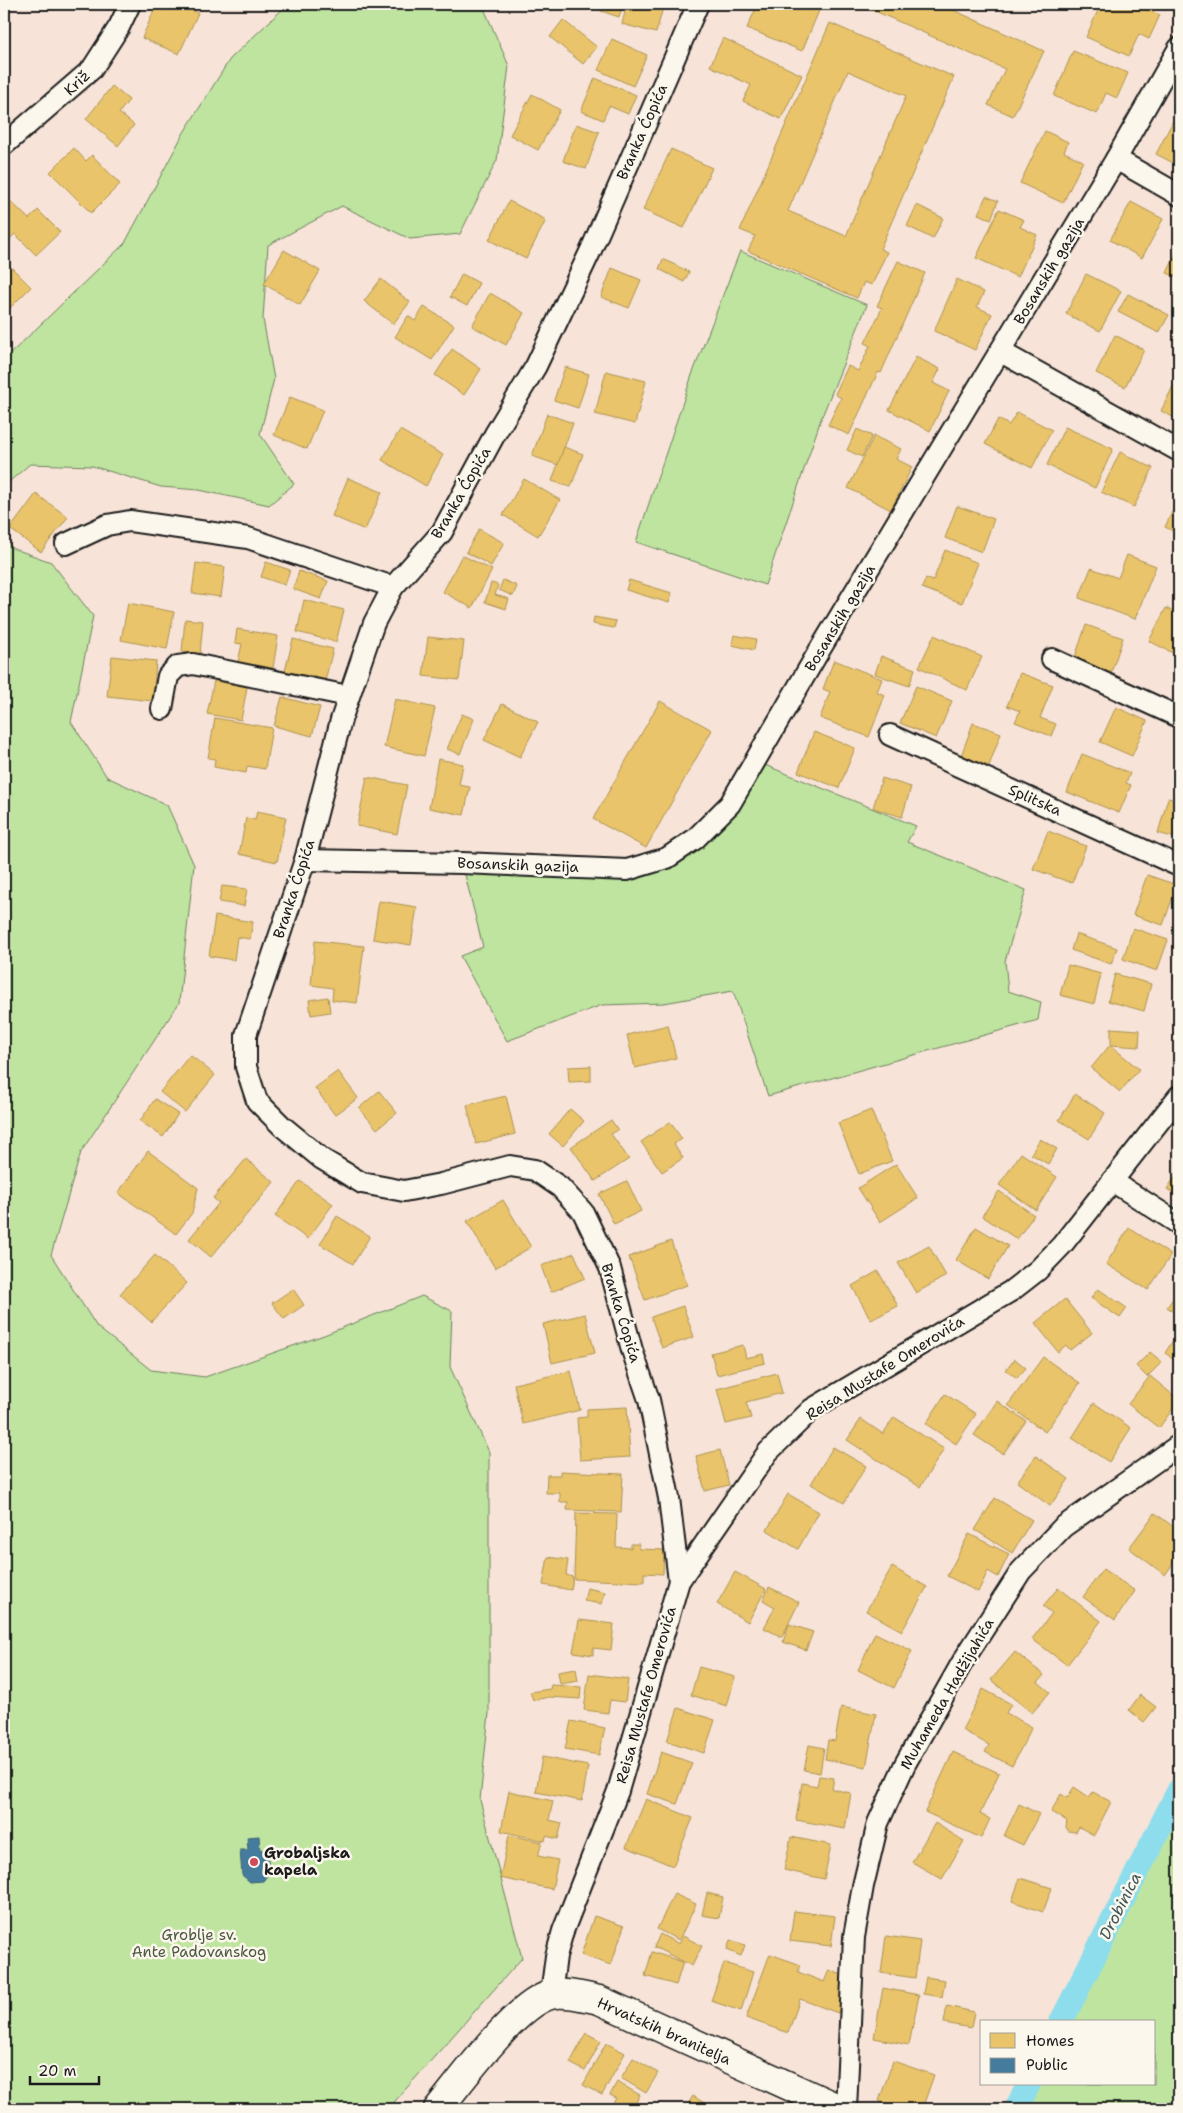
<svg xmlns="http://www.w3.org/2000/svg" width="1183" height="2113" font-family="'Shantell Sans',sans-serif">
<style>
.green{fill:#bee49f;stroke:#6d805e}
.homes{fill:#e9c46a;stroke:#ac9253;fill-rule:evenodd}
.public{fill:#457b9d;stroke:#395e76}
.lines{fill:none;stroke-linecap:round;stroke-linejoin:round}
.canal{stroke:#8eddec;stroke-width:24}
.street-casing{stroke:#1c1c1c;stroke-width:24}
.secondary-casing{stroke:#1c1c1c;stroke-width:31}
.street{stroke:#fbf7ec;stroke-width:20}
.secondary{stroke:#fbf7ec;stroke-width:28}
.poi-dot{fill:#d1495b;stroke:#fbf7ec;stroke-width:2}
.labels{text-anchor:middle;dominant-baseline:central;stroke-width:5;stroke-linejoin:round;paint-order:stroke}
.street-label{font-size:15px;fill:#1c1c1c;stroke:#fbf7ec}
.poi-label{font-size:15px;font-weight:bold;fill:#1c1c1c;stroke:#fbf7ec;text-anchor:start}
.park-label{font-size:15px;fill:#4d5843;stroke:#fbf7ec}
.water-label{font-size:16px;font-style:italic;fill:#3e565a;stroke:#fbf7ec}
</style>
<rect width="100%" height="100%" fill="#f7e3d7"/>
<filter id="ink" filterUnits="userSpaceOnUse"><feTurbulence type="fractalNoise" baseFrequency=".02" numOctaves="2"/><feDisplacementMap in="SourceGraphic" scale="10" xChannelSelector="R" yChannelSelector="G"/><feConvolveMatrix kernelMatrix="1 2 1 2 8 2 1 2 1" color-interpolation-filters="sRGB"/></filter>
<g filter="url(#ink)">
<g class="green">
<polygon points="288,4 482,4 509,66 497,160 460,234 410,239 342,206 268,245 263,319 274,379 260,434 294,484 269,505 199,490 161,487 92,466 30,464 4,486 4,356 9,355 125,243 183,134 230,59"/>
<polygon points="740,251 867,305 821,419 765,585 636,542 692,375"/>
<polygon points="4,536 12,548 51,562 93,616 71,722 107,777 167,805 194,865 179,1003 81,1152 51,1255 97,1327 151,1370 205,1377 324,1335 422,1296 452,1311 450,1367 489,1452 489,1713 480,1800 522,1958 388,2109 4,2109"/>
<polygon points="755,761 916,826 907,842 1026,890 1005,961 1008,991 1041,1002 1038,1020 768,1096 733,991 664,1003 602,1005 507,1041 460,956 483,947 462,863 627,870 695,839"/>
<polygon points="1179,1790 1179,2109 1016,2109 1029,2084 1154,2084 1154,2022 1061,2022"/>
</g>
<g class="homes">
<polygon points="157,4 178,4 198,13 179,54 142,38"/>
<polygon points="603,4 623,4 619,17 601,11"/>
<polygon points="627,4 664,4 656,33 622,24"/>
<polygon points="758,4 816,4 821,6 802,51 747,28"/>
<polygon points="859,4 940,4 1044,51 1013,116 988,105 1005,69"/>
<polygon points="1101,4 1134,4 1160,15 1149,39 1139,34 1129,56 1086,37"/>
<polygon points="563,20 597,47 583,64 550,37"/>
<path d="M830,23L954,77L880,249L887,252L872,285L864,282L857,298L748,251L755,236L740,230ZM848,71L906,96L846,236L788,211Z"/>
<polygon points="723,38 802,75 781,119 743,101 751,85 710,66"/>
<polygon points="612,39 647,55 633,86 598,70"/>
<polygon points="1073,51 1128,73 1117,98 1106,93 1097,114 1054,96"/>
<polygon points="595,78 636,95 628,114 609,106 603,120 581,111"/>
<polygon points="112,86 129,100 119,113 134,125 118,146 86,119"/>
<polygon points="532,94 560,110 538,150 510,135"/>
<polygon points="1175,117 1179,119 1179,166 1156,154"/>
<polygon points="576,124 599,132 586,169 563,161"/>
<polygon points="1045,131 1068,142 1064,152 1083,161 1063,203 1020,183"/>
<polygon points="74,148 86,161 92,155 120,184 91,213 50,172"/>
<polygon points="671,149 712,168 684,228 643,210"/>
<polygon points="986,196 998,201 991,219 978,214"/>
<polygon points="7,198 29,219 38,210 60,232 36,255 15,234 4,244 4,201"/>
<polygon points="509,201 546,220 526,259 489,240"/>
<polygon points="1131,202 1163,219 1142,258 1110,240"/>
<polygon points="917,205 943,218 933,239 907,226"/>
<polygon points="999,209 1024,220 1020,227 1037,235 1018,277 976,258"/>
<polygon points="1179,248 1179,278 1167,273"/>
<polygon points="284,250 320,271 300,305 264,284"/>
<polygon points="663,259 689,272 684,282 659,269"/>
<polygon points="898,261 925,273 881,373 878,372 849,435 828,425 841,398 835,394 848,366 858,371 870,346 865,343 882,308 877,306"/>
<polygon points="8,264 31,287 6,312 4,310 4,268"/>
<polygon points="612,268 641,280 629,308 601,297"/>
<polygon points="462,274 479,283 467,306 450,297"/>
<polygon points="1086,274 1121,291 1100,331 1066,314"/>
<polygon points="381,279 410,302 393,324 364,301"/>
<polygon points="957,279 984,292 977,307 992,314 975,350 934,331"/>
<polygon points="490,293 524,313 506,345 472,326"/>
<polygon points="1128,294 1169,315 1159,333 1118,312"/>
<polygon points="424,307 454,325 432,360 395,337 408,316 415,321"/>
<polygon points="1115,335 1144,350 1125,387 1096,373"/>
<polygon points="452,349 481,369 464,395 435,375"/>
<polygon points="916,357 940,369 933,383 949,391 930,431 889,410"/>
<polygon points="565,367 589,374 578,408 554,400"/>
<polygon points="606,371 646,381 635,424 595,414"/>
<polygon points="1179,374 1179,420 1161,411"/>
<polygon points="290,397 323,410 307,449 274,435"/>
<polygon points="1017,412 1052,430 1032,468 985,444 998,419 1009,425"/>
<polygon points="547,414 573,423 558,465 532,456"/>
<polygon points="1065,427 1113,449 1095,488 1047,465"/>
<polygon points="857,429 872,436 862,457 847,450"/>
<polygon points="400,430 443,455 426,486 382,460"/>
<polygon points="874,436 901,449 896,459 912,467 891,510 848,488"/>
<polygon points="564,447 583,454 571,487 552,481"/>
<polygon points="1120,452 1153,468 1134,507 1101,492"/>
<polygon points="348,478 382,492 365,530 332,516"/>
<polygon points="524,479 560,500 538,536 503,515"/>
<polygon points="36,494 68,517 41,552 10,529"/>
<polygon points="1179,497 1179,534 1165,527"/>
<polygon points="957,506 994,519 982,552 945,538"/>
<polygon points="479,529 504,543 491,566 466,552"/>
<polygon points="945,550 978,563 962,603 922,588 926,578 933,581"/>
<polygon points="462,555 492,570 472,608 443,592"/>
<polygon points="1127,555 1156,566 1135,619 1079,598 1091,568 1118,578"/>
<polygon points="266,562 290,570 285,585 261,577"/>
<polygon points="196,563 225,567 221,597 192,593"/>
<polygon points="299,571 328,581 321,599 293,589"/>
<polygon points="503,580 517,586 513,596 499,590"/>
<polygon points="629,580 672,593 669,603 626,590"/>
<polygon points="491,583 498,585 495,595 509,599 506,609 485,602"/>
<polygon points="304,600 344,610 336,642 297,632"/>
<polygon points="128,603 174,612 167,649 121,640"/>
<polygon points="1166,608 1179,615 1179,656 1149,641"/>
<polygon points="594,617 616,621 614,628 593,624"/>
<polygon points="185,619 203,621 200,654 182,652"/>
<polygon points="1086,625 1123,638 1111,673 1074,660"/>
<polygon points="237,629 278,636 273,668 238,662 242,644 235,643"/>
<polygon points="734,635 756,639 754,650 732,645"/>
<polygon points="934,635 982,657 967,690 919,667"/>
<polygon points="428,637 464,641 459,680 423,676"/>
<polygon points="293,639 333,649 324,685 284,675"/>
<polygon points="112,656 156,661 153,701 107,696"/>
<polygon points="881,656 915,669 909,686 875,674"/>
<polygon points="834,660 882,679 877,692 885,695 869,737 820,718 830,692 823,689"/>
<polygon points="1020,673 1053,685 1040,718 1056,724 1051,736 1015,722 1020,711 1007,706"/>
<polygon points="214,681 247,687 241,720 207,714"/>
<polygon points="916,686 952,701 936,738 900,723"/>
<polygon points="282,697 320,707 312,736 274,726"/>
<polygon points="395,699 435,708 424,756 384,747"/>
<polygon points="660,701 712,730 646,848 593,819"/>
<polygon points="502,704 538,722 520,757 484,740"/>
<polygon points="1116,707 1147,721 1132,756 1100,742"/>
<polygon points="462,714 474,719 460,754 447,749"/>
<polygon points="215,718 272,728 265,769 247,766 246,773 214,767 215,759 208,758"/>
<polygon points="973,723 1001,733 989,766 961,756"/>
<polygon points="814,732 855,748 839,788 798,772"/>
<polygon points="1082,754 1130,773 1126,783 1131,785 1119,813 1067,792"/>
<polygon points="438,759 463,764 459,785 470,787 464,815 429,808"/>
<polygon points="367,777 407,785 397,834 357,826"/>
<polygon points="882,778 911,787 902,817 873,808"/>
<polygon points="1168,798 1179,801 1179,839 1158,833"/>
<polygon points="257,811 286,817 277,862 239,854 246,818 255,820"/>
<polygon points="1048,831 1086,846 1072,883 1033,869"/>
<polygon points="1147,875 1177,885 1163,925 1133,915"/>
<polygon points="222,886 247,889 244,906 219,902"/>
<polygon points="379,901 417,907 411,945 373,939"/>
<polygon points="1179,908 1179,922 1173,917"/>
<polygon points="215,916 253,922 250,939 237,937 234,960 209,956"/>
<polygon points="1133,928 1168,940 1157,971 1123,959"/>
<polygon points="1076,934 1117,948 1111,964 1071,950"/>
<polygon points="315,941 364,946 357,1003 332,1000 333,988 311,985"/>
<polygon points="1068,965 1101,974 1094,1004 1060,995"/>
<polygon points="1179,969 1179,983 1173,979"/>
<polygon points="1115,974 1151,984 1144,1011 1108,1001"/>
<polygon points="328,997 330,1012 311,1015 309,1000"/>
<polygon points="668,1025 676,1058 635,1068 627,1035"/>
<polygon points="1111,1028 1140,1030 1139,1047 1111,1045"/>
<polygon points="1110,1045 1139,1069 1120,1092 1091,1068"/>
<polygon points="190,1055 215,1075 185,1112 160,1092"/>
<polygon points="591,1066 591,1081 569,1082 568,1067"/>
<polygon points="338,1071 358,1098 335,1115 315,1088"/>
<polygon points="379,1091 397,1113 377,1129 359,1108"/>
<polygon points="1075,1094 1105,1113 1089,1139 1059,1120"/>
<polygon points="506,1096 515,1134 476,1144 467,1105"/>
<polygon points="155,1099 178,1114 163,1137 140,1121"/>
<polygon points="570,1109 584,1121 563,1146 549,1134"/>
<polygon points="871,1110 892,1161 859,1174 838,1123"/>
<polygon points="611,1120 618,1130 611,1134 629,1159 595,1181 571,1147"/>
<polygon points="670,1122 682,1139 674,1144 683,1158 662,1172 641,1142"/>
<polygon points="1040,1139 1057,1149 1048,1164 1031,1154"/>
<polygon points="148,1151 198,1188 192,1213 176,1234 118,1193"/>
<polygon points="1021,1153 1057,1177 1036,1210 999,1185"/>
<polygon points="246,1159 274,1182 211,1257 189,1239 219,1203 213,1198"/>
<polygon points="896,1164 918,1198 880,1222 858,1188"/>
<polygon points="1179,1171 1179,1197 1167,1189"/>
<polygon points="300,1181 333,1204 308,1239 275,1216"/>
<polygon points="627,1181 641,1211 614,1224 599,1194"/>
<polygon points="999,1191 1034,1215 1017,1239 982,1216"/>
<polygon points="503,1200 531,1247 495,1268 467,1221"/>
<polygon points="337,1216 370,1236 353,1264 320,1244"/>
<polygon points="976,1227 1008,1246 988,1279 956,1260"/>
<polygon points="1129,1228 1171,1255 1148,1290 1106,1264"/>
<polygon points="671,1241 687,1285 645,1300 629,1257"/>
<polygon points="929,1246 946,1276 916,1293 898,1263"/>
<polygon points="574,1253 585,1278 551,1292 541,1266"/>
<polygon points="155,1255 187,1283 151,1322 120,1294"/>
<polygon points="878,1271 898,1306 871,1320 852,1286"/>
<polygon points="293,1289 304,1305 284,1319 272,1303"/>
<polygon points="1098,1289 1127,1308 1120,1318 1091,1298"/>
<polygon points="1179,1290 1179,1315 1167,1307"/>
<polygon points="1065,1299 1092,1333 1070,1350 1066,1345 1058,1352 1035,1323"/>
<polygon points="683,1306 694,1337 662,1348 651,1317"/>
<polygon points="585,1314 595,1353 552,1363 543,1324"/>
<polygon points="1179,1331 1179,1362 1165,1353"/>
<polygon points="743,1345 746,1358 763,1354 765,1363 717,1375 711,1353"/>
<polygon points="1150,1352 1162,1362 1147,1377 1136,1366"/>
<polygon points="1043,1357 1080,1383 1045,1432 1008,1405"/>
<polygon points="1015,1359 1026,1368 1017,1378 1006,1370"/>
<polygon points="571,1371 580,1410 523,1424 514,1384"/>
<polygon points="777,1373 782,1393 746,1402 751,1418 726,1424 717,1389"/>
<polygon points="1150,1376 1179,1400 1159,1428 1128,1404"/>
<polygon points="945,1394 976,1414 956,1444 926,1424"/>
<polygon points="997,1401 1026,1421 1003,1454 974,1435"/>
<polygon points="1094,1403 1131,1428 1109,1462 1072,1438"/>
<polygon points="627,1407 630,1457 580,1460 577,1418 587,1417 587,1409"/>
<polygon points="894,1417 944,1449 920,1487 847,1440 861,1419 883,1434"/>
<polygon points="833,1447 866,1466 844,1503 811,1484"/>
<polygon points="720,1450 729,1485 705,1491 696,1456"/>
<polygon points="1036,1456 1069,1479 1050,1506 1017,1482"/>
<polygon points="560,1471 623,1474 621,1512 567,1510 568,1502 560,1502 560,1493 546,1493 547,1475 560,1475"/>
<polygon points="788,1494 819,1512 798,1549 767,1530"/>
<polygon points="995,1498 1032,1520 1012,1553 975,1530"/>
<polygon points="576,1513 617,1514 616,1547 631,1548 631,1544 639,1544 639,1549 664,1550 663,1574 644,1573 644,1582 574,1579"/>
<polygon points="1155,1513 1179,1531 1179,1555 1165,1575 1129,1548"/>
<polygon points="969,1534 1009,1554 998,1577 988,1571 978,1592 947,1576"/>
<polygon points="548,1557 568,1560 566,1575 573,1577 571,1590 543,1585"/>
<polygon points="892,1567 927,1587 902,1631 866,1611"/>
<polygon points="1103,1569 1135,1591 1115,1620 1083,1597"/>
<polygon points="735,1572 766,1589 748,1622 717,1604"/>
<polygon points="769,1587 799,1602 782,1637 764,1628 775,1607 763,1600"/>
<polygon points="587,1588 605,1592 602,1604 584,1601"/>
<polygon points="1058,1588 1101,1621 1067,1665 1032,1639 1052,1613 1043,1606"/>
<polygon points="579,1620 614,1624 611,1650 593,1648 593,1655 573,1652"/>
<polygon points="789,1624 813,1632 806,1650 783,1642"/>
<polygon points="875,1633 912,1651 894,1688 858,1670"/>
<polygon points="1015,1652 1044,1675 1038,1682 1050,1692 1032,1713 991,1680"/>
<polygon points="699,1667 735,1677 727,1706 691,1695"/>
<polygon points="576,1669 578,1681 560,1684 558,1672"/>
<polygon points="589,1674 628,1679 625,1702 610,1700 608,1713 584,1710"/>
<polygon points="551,1685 581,1687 580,1699 550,1697 533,1700 530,1692 550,1689"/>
<polygon points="983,1689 1011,1704 1006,1713 1032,1727 1012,1766 985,1752 989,1745 962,1730"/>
<polygon points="1140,1695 1156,1707 1144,1722 1129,1710"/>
<polygon points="841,1707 876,1714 866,1767 825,1759 828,1740 835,1741"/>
<polygon points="678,1708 715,1720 704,1753 667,1741"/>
<polygon points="571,1721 605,1728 599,1755 565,1749"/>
<polygon points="809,1745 824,1748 820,1773 804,1770"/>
<polygon points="661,1752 692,1763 677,1804 647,1794"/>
<polygon points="953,1752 999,1773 980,1814 990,1819 981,1838 925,1812"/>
<polygon points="542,1757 588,1766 582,1801 536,1792"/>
<polygon points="819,1776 834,1778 832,1789 851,1793 845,1829 796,1820 802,1783 817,1786"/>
<polygon points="1074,1787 1089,1797 1093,1792 1111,1802 1094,1835 1079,1827 1076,1832 1068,1831 1066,1827 1067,1821 1051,1812 1061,1794 1067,1798"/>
<polygon points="509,1791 553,1801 549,1820 562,1823 558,1839 546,1836 545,1841 501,1831"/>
<polygon points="646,1799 693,1818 673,1866 626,1847"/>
<polygon points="1019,1804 1039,1814 1023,1845 1004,1836"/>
<polygon points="935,1823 964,1841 942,1879 912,1862"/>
<polygon points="509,1835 542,1842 538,1856 558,1860 552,1889 500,1878"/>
<polygon points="791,1837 831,1845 824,1879 784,1870"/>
<polygon points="1020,1878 1052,1888 1043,1912 1012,1901"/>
<polygon points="707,1893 723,1897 719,1918 702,1915"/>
<polygon points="674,1894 696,1904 679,1940 657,1929"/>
<polygon points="794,1911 835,1916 831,1946 790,1941"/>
<polygon points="594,1916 624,1926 611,1965 581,1955"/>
<polygon points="660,1934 679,1944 683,1936 702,1946 692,1966 654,1947"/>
<polygon points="886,1936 920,1941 915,1978 881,1973"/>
<polygon points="730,1940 745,1945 741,1956 727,1950"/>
<polygon points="652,1952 683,1962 676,1985 645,1976"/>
<polygon points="770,1954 801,1965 798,1972 824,1982 829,1970 850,1978 838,2013 800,1999 788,2033 746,2018"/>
<polygon points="724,1963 753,1972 741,2011 711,2001"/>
<polygon points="926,1977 945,1980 942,1997 923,1994"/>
<polygon points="883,1988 919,1995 909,2045 874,2038"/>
<polygon points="947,2006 974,2012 971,2028 944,2023"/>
<polygon points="586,2033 601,2041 585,2071 570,2063"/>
<polygon points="606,2043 625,2053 602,2095 583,2085"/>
<polygon points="633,2058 658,2073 646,2093 621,2078"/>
<polygon points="893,2061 934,2075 922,2109 886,2109 887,2104 879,2101"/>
<polygon points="617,2082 640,2095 632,2109 610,2109 616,2098 610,2095"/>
<polygon points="693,2096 714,2109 685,2109"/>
</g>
<polygon class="public" points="259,1836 260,1850 267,1849 269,1873 263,1881 250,1882 242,1875 240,1850 248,1850 247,1837"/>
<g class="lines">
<g class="canal">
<polyline points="1061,2022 1179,1790"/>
<polyline points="1016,2109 1029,2084"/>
</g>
<defs>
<g id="street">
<polyline points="4,145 92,69 119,27 130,4"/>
<polyline points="1116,159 1179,195"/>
<polyline points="1001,352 1179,451"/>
<polyline points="66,544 107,525 130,521 248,538 393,587"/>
<polyline points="1052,659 1179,717"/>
<polyline points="162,709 168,676 178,666 193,664 348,696"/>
<polyline points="890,735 1179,866"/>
<polyline points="305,860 462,863 627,870 667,858 695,839 730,804 819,651 1116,159 1179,48"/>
<polyline points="1112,1181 1179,1224"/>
<polyline points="679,1581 669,1498 649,1400 632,1350 610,1268 583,1212 560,1187 535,1170 510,1166 441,1184 404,1191 362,1183 322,1159 282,1126 257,1101 246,1067 246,1035 305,860 341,720 374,623 393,587 442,532 495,434 536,366 591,250 698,4"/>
<polyline points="551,1995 556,1956 563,1931 618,1791 679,1581 768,1452 812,1409 1011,1291 1038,1270 1062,1245 1179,1096"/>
<polyline points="846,2109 854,1937 863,1886 878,1823 905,1764 963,1661 1021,1571 1063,1527 1179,1445"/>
</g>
<path id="secondary" d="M438,2109C462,2080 515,2005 550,1995C565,1991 585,1997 599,2000L840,2109"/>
</defs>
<use href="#street" class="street-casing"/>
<use href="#secondary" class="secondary-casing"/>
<use href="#street" class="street"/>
<use href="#secondary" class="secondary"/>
</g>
</g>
<circle class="poi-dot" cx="254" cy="1862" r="5"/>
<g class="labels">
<g class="street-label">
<text transform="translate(77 83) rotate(-43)">Križ</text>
<text transform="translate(642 132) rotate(-66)">Branka Ćopića</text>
<text transform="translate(1049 271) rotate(-59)">Bosanskih gazija</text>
<text transform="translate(461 493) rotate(-60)">Branka Ćopića</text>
<text transform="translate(840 618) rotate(-59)">Bosanskih gazija</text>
<text transform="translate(1035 800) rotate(24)">Splitska</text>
<text transform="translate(518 865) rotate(2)">Bosanskih gazija</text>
<text transform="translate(294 889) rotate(-72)">Branka Ćopića</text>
<text transform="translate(621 1313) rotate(73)">Branka Ćopića</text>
<text transform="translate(885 1368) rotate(-32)">Reisa Mustafe Omerovića</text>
<text transform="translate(947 1694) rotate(-60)">Muhameda Hadžijahića</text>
<text transform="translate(646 1695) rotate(-74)">Reisa Mustafe Omerovića</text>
<text transform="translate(664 2031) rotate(24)">Hrvatskih branitelja</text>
</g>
<g class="poi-label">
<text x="264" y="1853">Grobaljska<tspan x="264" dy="17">kapela</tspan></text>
</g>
<g class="park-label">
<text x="199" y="1935">Groblje sv.<tspan x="199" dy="17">Ante Padovanskog</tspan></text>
</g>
<g class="water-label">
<text transform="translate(1120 1906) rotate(-63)">Drobinica</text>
</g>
</g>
<rect width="1183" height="2113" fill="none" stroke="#fbf7ec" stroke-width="20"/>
<rect x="10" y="10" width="1163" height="2093" fill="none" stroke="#1c1c1c" stroke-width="2" filter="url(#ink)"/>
<rect x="980" y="2020" width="175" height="65" fill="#fbf7ec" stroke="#a29f99"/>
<rect x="990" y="2033" width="25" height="15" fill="#e9c46a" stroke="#a29f99"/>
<text x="1026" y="2046" font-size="15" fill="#1c1c1c">Homes</text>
<rect x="990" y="2058" width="25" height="15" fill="#457b9d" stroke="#a29f99"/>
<text x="1026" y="2070" font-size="15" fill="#1c1c1c">Public</text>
<path d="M30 2076v8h69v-8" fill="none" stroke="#1c1c1c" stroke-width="2.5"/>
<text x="38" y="2076" font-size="15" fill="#1c1c1c" stroke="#fbf7ec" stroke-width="4" paint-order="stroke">20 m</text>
</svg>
